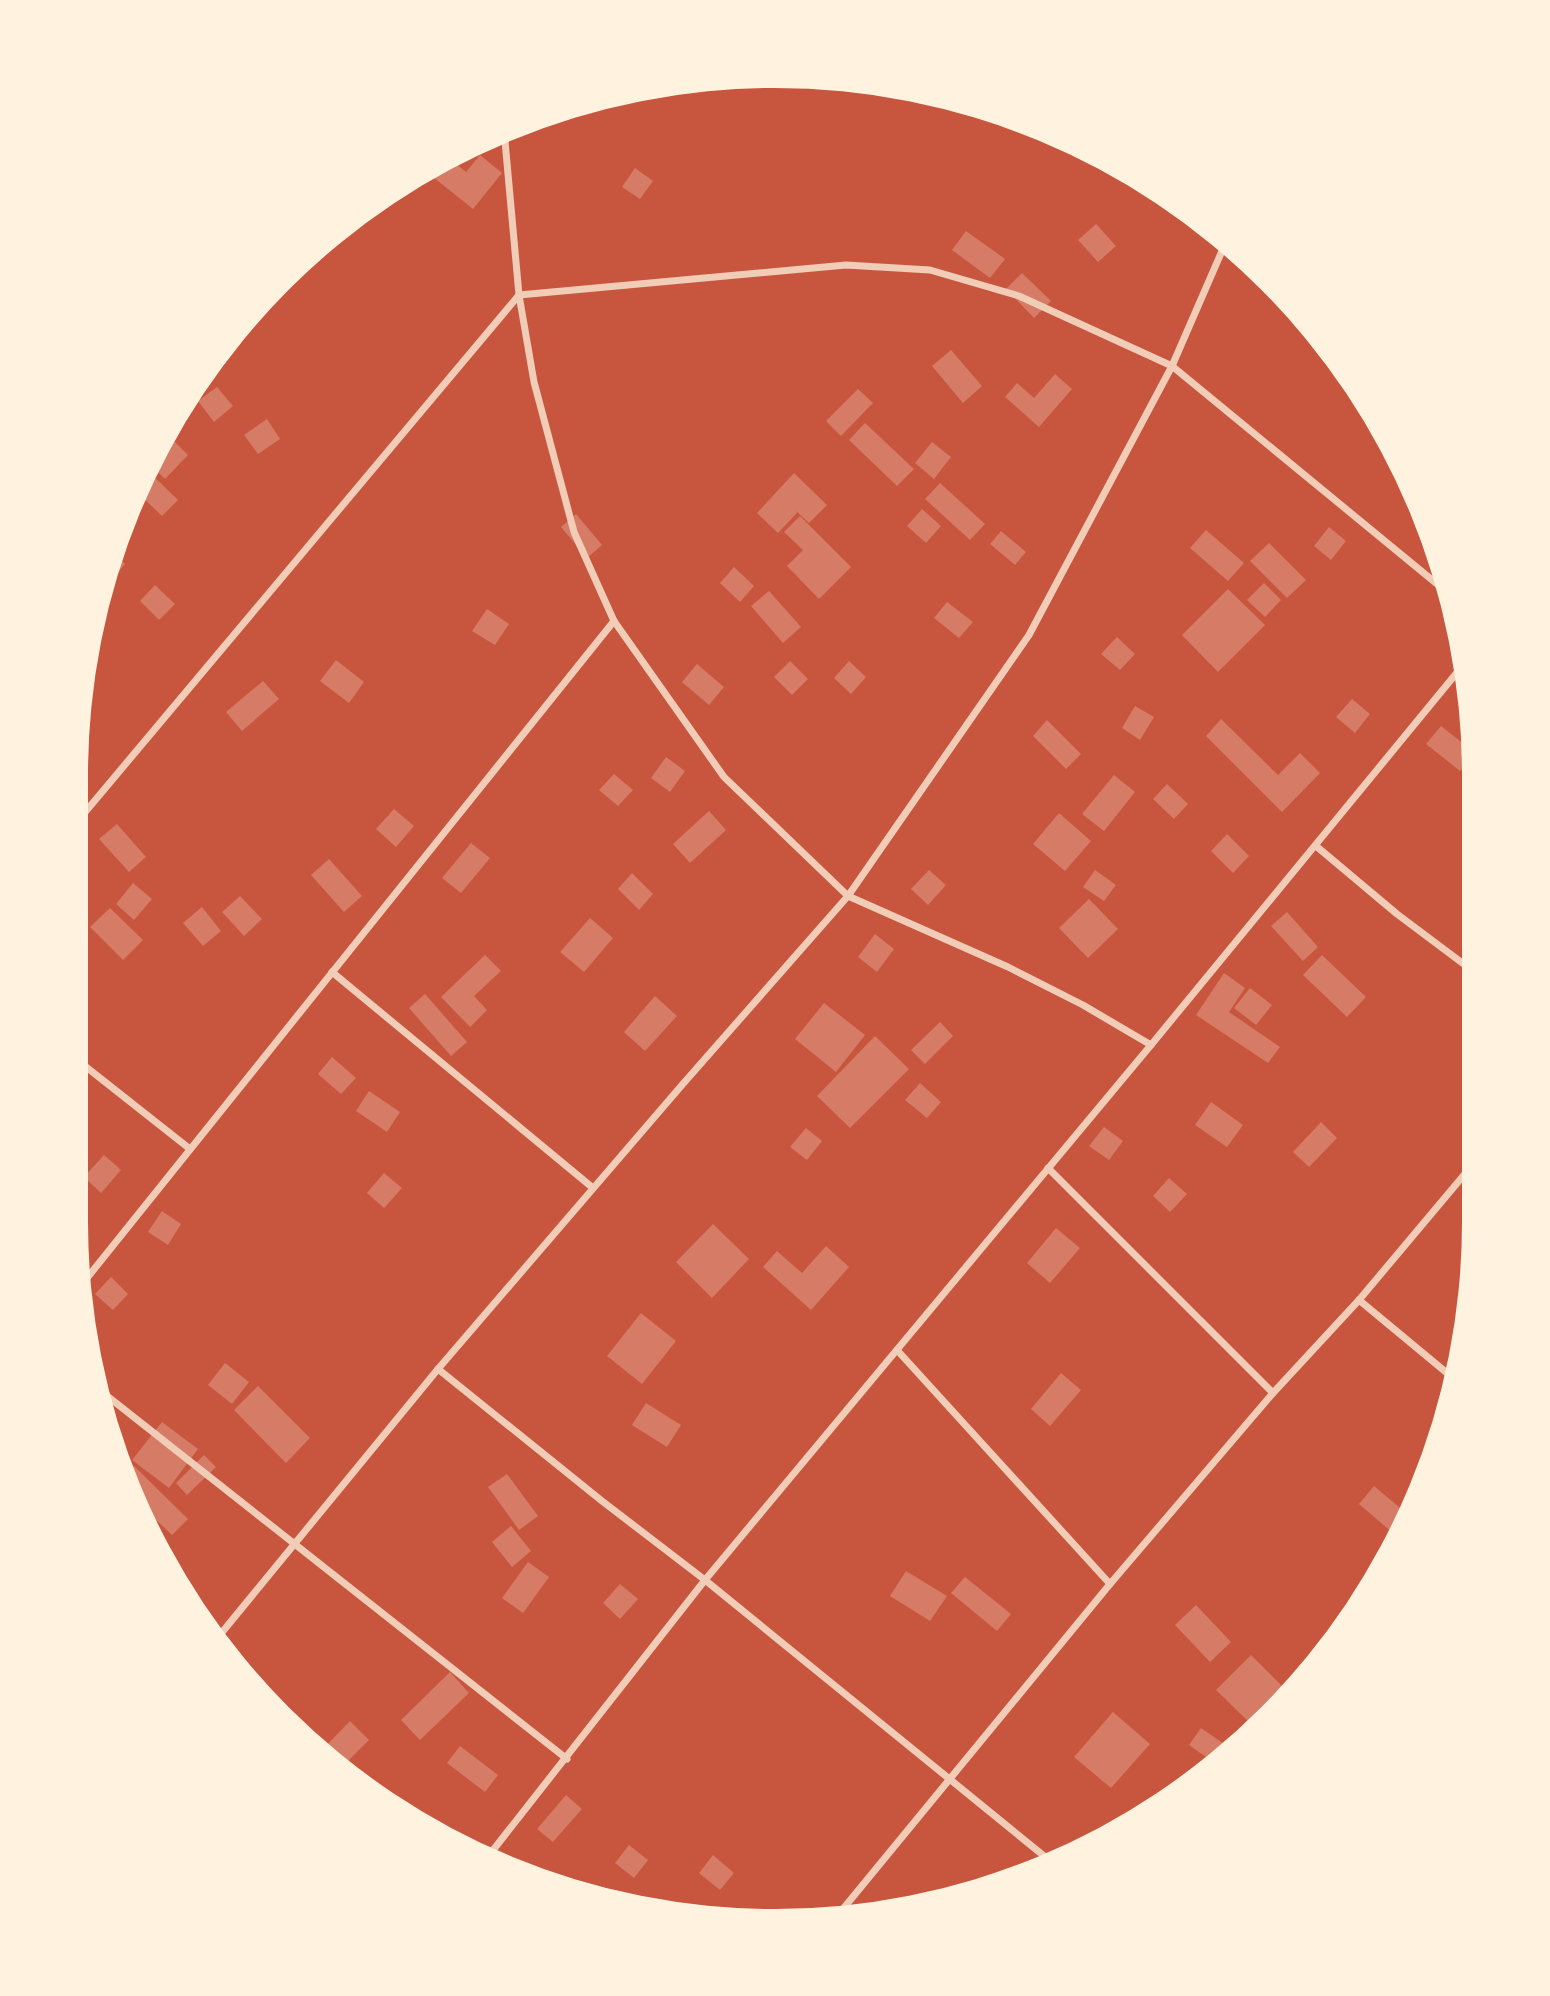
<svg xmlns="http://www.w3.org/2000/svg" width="1550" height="1996" font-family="'Nunito Sans',sans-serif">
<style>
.building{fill:#d67c66}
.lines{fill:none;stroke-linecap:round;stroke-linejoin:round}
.minor{stroke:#f1ccb7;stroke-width:7}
</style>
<rect width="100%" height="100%" fill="#c8553d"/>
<g class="building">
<polygon points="480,155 502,173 473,209 433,177 445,162 450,159 466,172"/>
<polygon points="635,168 653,181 640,199 622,187"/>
<polygon points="1096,224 1116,246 1098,262 1078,240"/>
<polygon points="966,231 1005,259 990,278 952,250"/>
<polygon points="1022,273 1051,301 1034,318 1006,289"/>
<polygon points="951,350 982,386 963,403 932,366"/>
<polygon points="1055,374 1072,389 1039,427 1005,397 1017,383 1034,398"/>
<polygon points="217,387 233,406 214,422 198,401"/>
<polygon points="858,389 873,403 841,436 826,421"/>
<polygon points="267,419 280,439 258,454 244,435"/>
<polygon points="865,423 914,469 897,486 849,440"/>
<polygon points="172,439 188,455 165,479 149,463"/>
<polygon points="932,442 951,457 934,479 915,463"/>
<polygon points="146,469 178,500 162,516 137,492"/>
<polygon points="794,473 827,505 809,523 796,511 797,513 778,533 757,513"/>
<polygon points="940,483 985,524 970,540 925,499"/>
<polygon points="922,509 941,526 926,543 907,526"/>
<polygon points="576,514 602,545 587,558 561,527"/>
<polygon points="800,516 851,567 819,599 787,566 803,550 784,532"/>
<polygon points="1329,527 1346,541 1331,560 1314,546"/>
<polygon points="1206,530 1244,563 1228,581 1190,548"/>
<polygon points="1001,531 1026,552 1015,565 990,544"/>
<polygon points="1269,543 1306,580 1287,598 1250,561"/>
<polygon points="114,554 125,564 111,581 105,577"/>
<polygon points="734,567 754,586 740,602 720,583"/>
<polygon points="1264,583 1281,600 1265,617 1247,600"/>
<polygon points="155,585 175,604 159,620 140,601"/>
<polygon points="1228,589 1265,625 1218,672 1182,635"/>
<polygon points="769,591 801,627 783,643 751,606"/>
<polygon points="947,602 973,622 959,638 934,618"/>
<polygon points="487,609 509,624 495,645 472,631"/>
<polygon points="1117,637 1135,654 1120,670 1101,654"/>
<polygon points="336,660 364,682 349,703 320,681"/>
<polygon points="790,661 808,679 792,695 774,677"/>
<polygon points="849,661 866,677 851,694 834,678"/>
<polygon points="697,664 724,687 709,705 682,682"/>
<polygon points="263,681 279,699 242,731 226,712"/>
<polygon points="1352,699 1370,714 1355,733 1336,717"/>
<polygon points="1135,706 1154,717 1140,740 1122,728"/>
<polygon points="1221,719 1278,775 1300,753 1320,773 1282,812 1206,736"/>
<polygon points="1047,720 1081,754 1066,769 1033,736"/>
<polygon points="1441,726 1469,748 1469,761 1460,771 1426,744"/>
<polygon points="666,757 685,771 670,792 651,778"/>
<polygon points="614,774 633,790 618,806 599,790"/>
<polygon points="1114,775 1135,792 1104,831 1082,814"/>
<polygon points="1167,784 1188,804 1174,819 1153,799"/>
<polygon points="394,809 414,826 396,847 376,829"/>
<polygon points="709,811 726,830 690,863 673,844"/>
<polygon points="1059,813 1091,841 1065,871 1033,844"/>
<polygon points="117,824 146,857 129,872 99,839"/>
<polygon points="1227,834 1249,856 1233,873 1211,851"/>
<polygon points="471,843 490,858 461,893 442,878"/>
<polygon points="329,859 362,896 344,912 311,875"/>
<polygon points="929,870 946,885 928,905 911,889"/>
<polygon points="1095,870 1116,885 1104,901 1083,887"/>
<polygon points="632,873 653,894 639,910 618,889"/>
<polygon points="133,883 152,899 134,920 116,904"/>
<polygon points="240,896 262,919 244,936 222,912"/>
<polygon points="1089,899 1118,929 1088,958 1059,928"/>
<polygon points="202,907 221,931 203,946 183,923"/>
<polygon points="110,908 143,940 123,960 90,927"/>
<polygon points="1287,912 1318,947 1303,961 1271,926"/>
<polygon points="590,918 613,938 584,972 560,952"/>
<polygon points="875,934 894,949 877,972 858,957"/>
<polygon points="485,955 501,971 474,996 487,1010 470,1027 441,997"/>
<polygon points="1322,955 1366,997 1347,1017 1303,975"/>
<polygon points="1224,973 1245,988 1229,1012 1280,1047 1268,1063 1196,1015"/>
<polygon points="1250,988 1272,1005 1256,1025 1234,1008"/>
<polygon points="425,994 467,1042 451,1056 409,1008"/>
<polygon points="655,996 677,1016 645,1051 624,1032"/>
<polygon points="824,1003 865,1035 836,1072 795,1039"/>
<polygon points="940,1022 953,1036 925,1064 911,1050"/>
<polygon points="875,1036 909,1069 850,1128 817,1096"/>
<polygon points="332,1057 356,1078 341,1094 318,1074"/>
<polygon points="920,1083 941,1102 927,1118 905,1100"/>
<polygon points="369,1091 400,1112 387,1132 356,1111"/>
<polygon points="1211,1102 1243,1125 1227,1147 1195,1125"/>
<polygon points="1321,1122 1337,1138 1309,1167 1293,1152"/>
<polygon points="1104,1127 1123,1141 1109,1160 1089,1146"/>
<polygon points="806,1128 822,1141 807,1160 790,1147"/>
<polygon points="104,1155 121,1170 101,1193 84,1177"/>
<polygon points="384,1173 402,1188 384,1208 367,1193"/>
<polygon points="1169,1178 1187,1194 1170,1212 1153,1196"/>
<polygon points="162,1211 181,1224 168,1245 148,1232"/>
<polygon points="713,1224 749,1259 712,1298 676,1262"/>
<polygon points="1056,1228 1080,1248 1050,1283 1027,1263"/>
<polygon points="826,1246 849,1267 811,1310 763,1267 777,1251 802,1273"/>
<polygon points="111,1277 128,1294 113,1310 95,1294"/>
<polygon points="641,1313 676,1341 642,1384 607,1356"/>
<polygon points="225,1363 249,1382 232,1404 208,1385"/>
<polygon points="1061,1373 1081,1390 1050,1426 1031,1409"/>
<polygon points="258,1386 310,1438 286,1463 234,1410"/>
<polygon points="646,1403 681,1425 667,1447 632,1425"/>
<polygon points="162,1422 198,1449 169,1488 132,1460"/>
<polygon points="204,1455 216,1467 187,1495 176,1483"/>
<polygon points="134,1466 188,1519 172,1535 151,1515 147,1519 128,1472"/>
<polygon points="507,1474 538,1516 519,1530 488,1487"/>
<polygon points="1374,1486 1405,1512 1394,1534 1359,1504"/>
<polygon points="511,1526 531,1551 512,1567 492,1542"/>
<polygon points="528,1562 549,1577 523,1613 502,1598"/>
<polygon points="906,1571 947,1596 930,1621 890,1596"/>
<polygon points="965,1577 1011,1614 997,1631 951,1593"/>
<polygon points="620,1584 638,1599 620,1619 603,1603"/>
<polygon points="1196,1605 1231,1642 1210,1662 1175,1625"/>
<polygon points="1251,1655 1289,1693 1280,1703 1277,1700 1252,1725 1216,1690"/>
<polygon points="450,1672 469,1693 420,1740 401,1720"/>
<polygon points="1113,1712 1150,1744 1111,1788 1074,1757"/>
<polygon points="350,1721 369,1740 344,1765 323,1749"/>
<polygon points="1201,1728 1230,1748 1213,1762 1189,1745"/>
<polygon points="460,1746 498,1775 485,1792 447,1763"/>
<polygon points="566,1795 582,1809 553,1842 537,1829"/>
<polygon points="409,1809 432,1829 432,1830 406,1812"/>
<polygon points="629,1845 648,1860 634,1878 615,1863"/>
<polygon points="713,1855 734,1873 720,1890 699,1873"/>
</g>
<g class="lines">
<g class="minor">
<polyline points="504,130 519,295 534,382 574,532 614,621 724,777 848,896 1008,967 1083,1005 1151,1045 1464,664"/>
<polyline points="76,823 519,295 846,265 930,270 1019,296 1172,366 1448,593"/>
<polyline points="1316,846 1397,914 1469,968"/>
<polyline points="332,972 593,1188"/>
<polyline points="76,1059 190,1149"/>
<polyline points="1048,1168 1273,1393"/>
<polyline points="83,1283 614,621"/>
<polyline points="1359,1300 1453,1378"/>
<polyline points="897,1350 1110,1584"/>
<polyline points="438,1369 602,1501 705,1580 1049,1860"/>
<polyline points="97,1388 567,1759"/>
<polyline points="219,1636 438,1369 682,1085 848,896 1029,635 1172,366 1225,244"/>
<polyline points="490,1854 705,1580 1151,1045"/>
<polyline points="838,1915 1110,1584 1273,1393 1359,1300 1469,1169"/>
</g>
</g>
<path d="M0 0H1550V1996H0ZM775 88H775A687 687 0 0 1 1462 775V1222A687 687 0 0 1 775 1909H775A687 687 0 0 1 88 1222V775A687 687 0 0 1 775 88Z" fill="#fff3e0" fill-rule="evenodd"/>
</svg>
